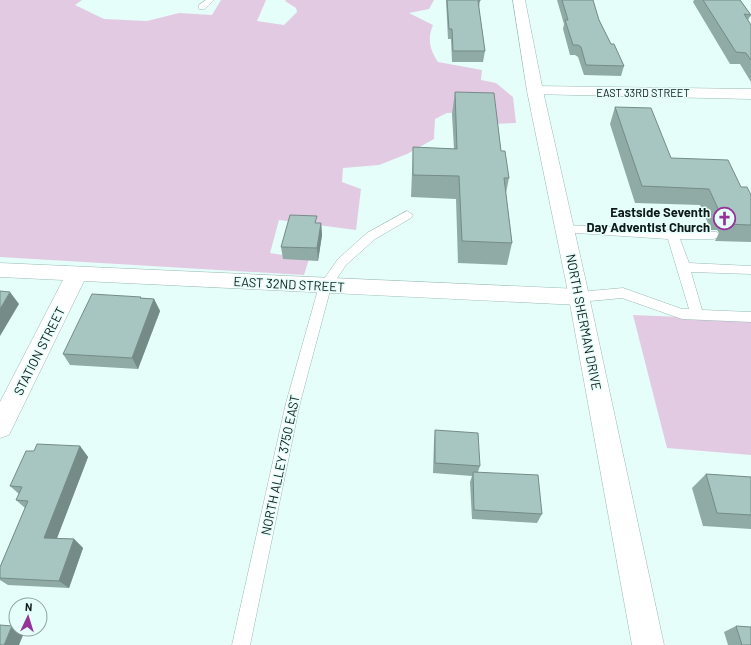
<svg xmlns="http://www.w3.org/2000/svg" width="751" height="645" font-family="Barlow,sans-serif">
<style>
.green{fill:#e3cae3}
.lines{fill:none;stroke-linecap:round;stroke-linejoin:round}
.service-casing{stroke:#9bb9b4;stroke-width:1}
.minor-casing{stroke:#9bb9b4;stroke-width:1}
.secondary-casing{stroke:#9bb9b4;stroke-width:1}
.service{fill:#fff;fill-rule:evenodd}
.minor{fill:#fff;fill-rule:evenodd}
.secondary{fill:#fff;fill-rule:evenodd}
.wall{fill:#90aaa6}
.shaded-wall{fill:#758b87}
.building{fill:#a7c6c1;stroke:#758b87}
.labels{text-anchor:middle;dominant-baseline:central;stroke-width:3;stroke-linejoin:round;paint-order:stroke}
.far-street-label{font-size:11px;fill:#0e1a18;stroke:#e5fefa}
.poi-label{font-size:13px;font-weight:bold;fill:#0e1a18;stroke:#e5fefa;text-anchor:end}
.street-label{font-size:13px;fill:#0e1a18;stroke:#e5fefa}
</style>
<rect width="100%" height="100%" fill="#e5fefa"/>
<g class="green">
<path d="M0,0H82L75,5L104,19L147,21L179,13L212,15L221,0H266L257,21L284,25L297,12L296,8L285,1L286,0H434L429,9L409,13L433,25C427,39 430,50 438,62L482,70L481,80L496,83L513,97L516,123L494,124L471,112L447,113L435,119L434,139L407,154L379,165L343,168L342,182L361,189L356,230L279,220L270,253L309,259L304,275L0,257Z"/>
<polygon points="633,315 751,320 751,455 667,448"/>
</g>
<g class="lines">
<defs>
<g id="service">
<polygon points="206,0 214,0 205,9 199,9 199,5"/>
<polygon points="407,211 413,215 411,218 375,239 346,265 331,287 300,403 250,645 232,645 286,403 319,286 338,259 367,233"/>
<polygon points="565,225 717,232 719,235 717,238 713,239 680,239 689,263 751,266 751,274 691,272 702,310 751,312 751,322 682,319 622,298 579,302 575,300 573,297 575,294 579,292 623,288 682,309 689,309 668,239 561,232 559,229 561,226"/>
</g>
<g id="minor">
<polygon points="535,86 751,89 751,99 530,94 527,91 530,88"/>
<polygon points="0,263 579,289 587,291 590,297 587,303 579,305 84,281 9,435 0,438 0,402 63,280 0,277"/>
</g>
<polygon id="secondary" points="513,0 525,0 543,91 586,282 664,645 632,645 566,282 527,91"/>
</defs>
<use href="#service" class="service-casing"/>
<use href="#minor" class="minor-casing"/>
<use href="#secondary" class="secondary-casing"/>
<use href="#service" class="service"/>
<use href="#minor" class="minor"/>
<use href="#secondary" class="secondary"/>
</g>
<g class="wall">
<polygon points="446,0 480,0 479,8 485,51 483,62 452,62 451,39 448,39"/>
<polygon points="557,0 593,0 599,20 611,44 624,66 621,76 584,75 578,57 575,55 570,55 563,29 564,24"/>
<polygon points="694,0 740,0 751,15 748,20 751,25 751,82 740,64 730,64 693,2"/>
<polygon points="455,92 501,151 509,178 506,193 512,243 507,265 458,263 456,199 411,197 413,147 454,149 452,114"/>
<polygon points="615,107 671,158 741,187 751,195 751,242 715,241 719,233 717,230 711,230 700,205 635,203 610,124"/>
<polygon points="317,223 321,223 322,235 318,261 283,259 281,247"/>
<polygon points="141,298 154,299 160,311 138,369 70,365 63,354"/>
<polygon points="435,430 480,466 478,472 542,514 537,523 472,519 470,482 472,476 433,473 434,441"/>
<polygon points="80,446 88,457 57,538 74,539 83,548 69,588 8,585 0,580 0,567 25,508 16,500 19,494 10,486 34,451"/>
<polygon points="706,474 751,477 751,529 703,526 692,488"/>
<polygon points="736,626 751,645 728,645 724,632"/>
</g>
<g class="shaded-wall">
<polygon points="321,223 322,235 318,261 317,248"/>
<polygon points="10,292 19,304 0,336 0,309"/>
<polygon points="154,299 160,311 138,369 132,358"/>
<polygon points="80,446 88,457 54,546 44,538"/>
<polygon points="74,539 83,548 69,588 59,581"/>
<polygon points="12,626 24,633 19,645 4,645"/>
</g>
<g class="building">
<polygon points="447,0 480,0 480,1 478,1 485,51 453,51 452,29 449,29"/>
<polygon points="562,0 593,0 599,20 611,44 614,44 624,66 586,65 581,47 578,45 573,45 565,20 568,20"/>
<polygon points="703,0 740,0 751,15 744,14 751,25 751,60 746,53 736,52"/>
<polygon points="455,92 494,93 501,151 505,151 509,178 504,178 512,243 462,241 459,176 413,175 413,147 457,149"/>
<polygon points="615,107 651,108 671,158 728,160 741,187 747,187 751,195 751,225 725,224 728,222 730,217 727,214 720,213 709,189 642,186"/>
<polygon points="290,215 317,216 315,223 321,223 317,248 281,247"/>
<polygon points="0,291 10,292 0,309"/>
<polygon points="92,294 141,297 140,298 154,299 132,358 63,354"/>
<polygon points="435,430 478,433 480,466 435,463"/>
<polygon points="37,444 80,446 44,538 74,539 59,581 0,578 0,567 28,501 16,500 22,487 10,486 26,451 34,451"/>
<polygon points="473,472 538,475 542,514 474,510"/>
<polygon points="706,474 751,477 751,515 717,513"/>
<polygon points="0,625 12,626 4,645 0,645"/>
<polygon points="736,626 751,627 751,645 742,645"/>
</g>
<defs>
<symbol id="church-ring" viewBox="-11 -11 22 22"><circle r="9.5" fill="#e5fefa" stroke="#95339a" stroke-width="1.5"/><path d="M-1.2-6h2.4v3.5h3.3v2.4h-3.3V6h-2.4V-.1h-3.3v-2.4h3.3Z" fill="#95339a"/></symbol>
</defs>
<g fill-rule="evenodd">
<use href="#church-ring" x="712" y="206" width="25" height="25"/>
</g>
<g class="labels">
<g class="far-street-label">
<text x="643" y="92">EAST 33RD STREET</text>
</g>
<g class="poi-label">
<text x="710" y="212">Eastside Seventh<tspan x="710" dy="15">Day Adventist Church</tspan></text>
</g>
<g class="street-label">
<text transform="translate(289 284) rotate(3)">EAST 32ND STREET</text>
<text transform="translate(584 322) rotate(79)">NORTH SHERMAN DRIVE</text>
<text transform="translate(39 351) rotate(-63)">STATION STREET</text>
<text transform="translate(280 465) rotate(-78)">NORTH ALLEY 3750 EAST</text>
</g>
</g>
<g transform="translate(28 617) rotate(4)"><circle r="19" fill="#e5fefa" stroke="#8fa3a0"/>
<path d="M0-3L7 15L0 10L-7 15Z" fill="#95339a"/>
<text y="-6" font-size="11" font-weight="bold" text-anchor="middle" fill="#0e1a18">N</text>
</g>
</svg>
